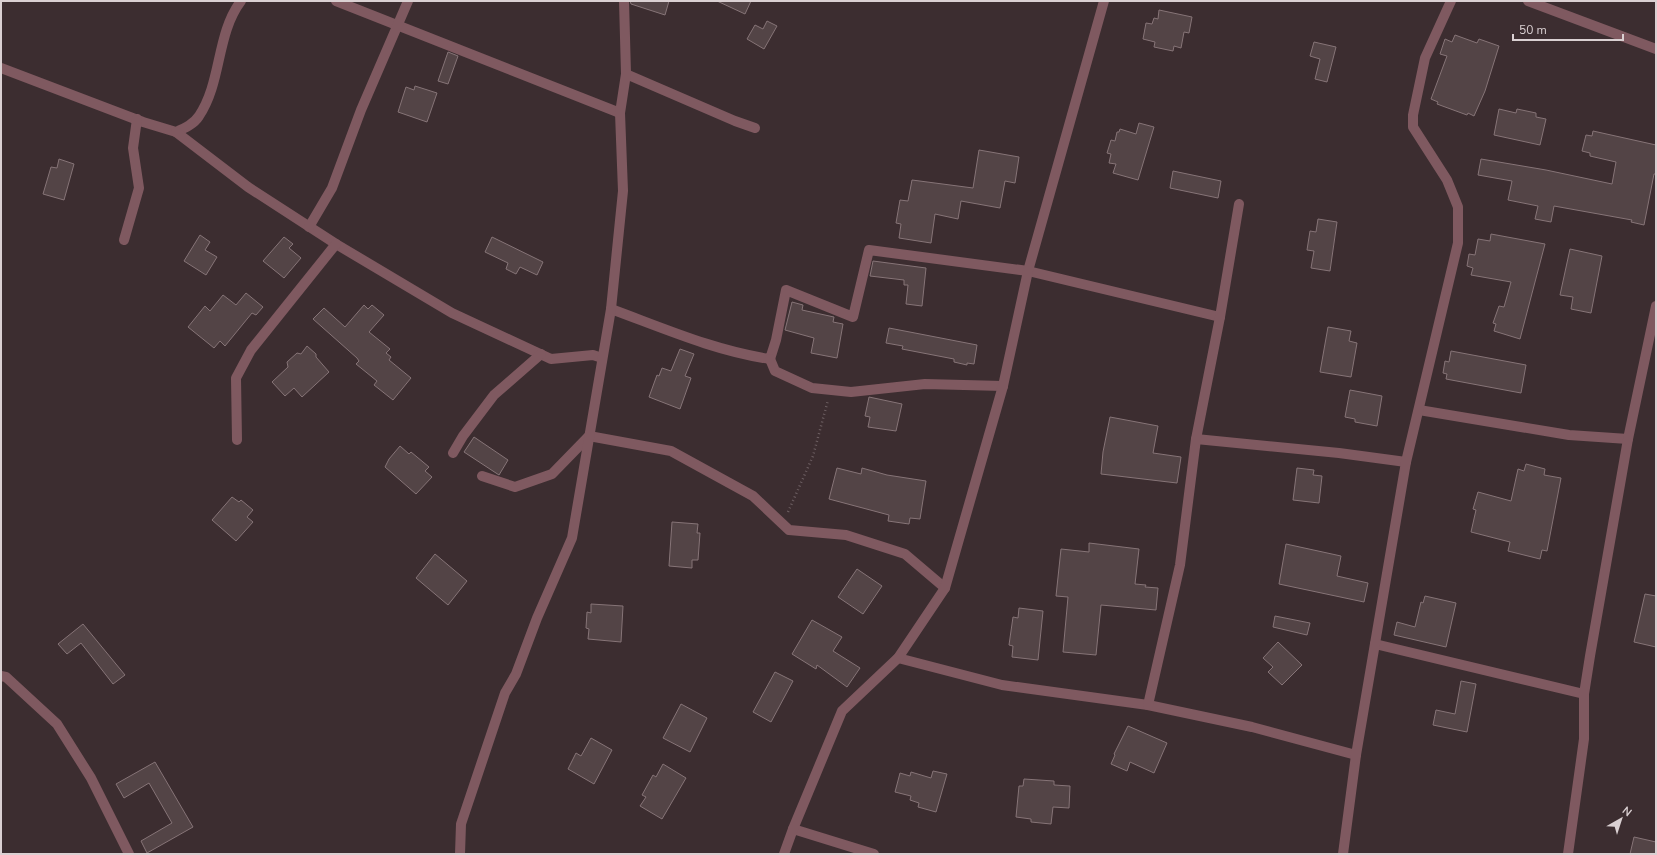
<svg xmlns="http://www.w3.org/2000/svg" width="1657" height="855" font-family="'Nunito Sans',sans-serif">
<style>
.building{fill:#534446;stroke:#867477}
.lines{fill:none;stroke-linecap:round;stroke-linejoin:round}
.path{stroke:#6d5f62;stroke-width:2.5;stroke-dasharray:1 3;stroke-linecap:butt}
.minor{stroke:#7f5960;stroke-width:10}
.tertiary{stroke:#7f5960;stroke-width:10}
</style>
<rect width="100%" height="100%" fill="#3c2d30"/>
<g class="building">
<polygon points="630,1 669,1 665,15 631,4"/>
<polygon points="717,1 751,1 745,14"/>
<polygon points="1159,10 1192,17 1189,33 1184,32 1181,48 1174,46 1173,51 1154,47 1155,42 1143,39 1146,23 1152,24 1154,18 1158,19"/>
<polygon points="767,21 777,26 764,49 747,39 755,25 763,29"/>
<polygon points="1455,35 1477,43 1479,39 1499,46 1485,91 1474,116 1468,113 1467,115 1437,104 1438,102 1431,99 1447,56 1440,54 1445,39 1452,42"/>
<polygon points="1314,42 1336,47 1327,82 1315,79 1320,59 1310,56"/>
<polygon points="448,52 458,56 448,84 438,81"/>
<polygon points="415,86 437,93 427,122 398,112 406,87 414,90"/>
<polygon points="1499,109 1516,113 1517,109 1536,113 1536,117 1546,119 1540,145 1494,135"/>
<polygon points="1139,123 1154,127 1138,180 1113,173 1116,164 1109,163 1111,154 1107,153 1111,140 1115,141 1117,132 1119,132 1120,129 1136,134"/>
<polygon points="1593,131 1656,145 1656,174 1654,174 1644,225 1631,222 1632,220 1554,206 1551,222 1535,219 1538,206 1508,200 1512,181 1478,175 1481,159 1546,170 1612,184 1616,162 1590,156 1590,153 1582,151 1586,135 1592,136"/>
<polygon points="979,150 1019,157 1015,183 1005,181 1000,208 961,201 958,219 935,214 931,243 899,238 901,224 896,223 900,200 908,201 912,180 973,188"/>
<polygon points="59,159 74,164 64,200 43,194 51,167 57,168"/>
<polygon points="1173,171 1221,181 1218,198 1170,188"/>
<polygon points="1318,219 1337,222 1330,271 1311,268 1314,251 1307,250 1310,231 1316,232"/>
<polygon points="1491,234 1545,244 1520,339 1494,331 1496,324 1493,323 1499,306 1504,307 1511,282 1471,275 1473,268 1467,266 1469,254 1475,255 1478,239 1490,241"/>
<polygon points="200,235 210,242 205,250 217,257 206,275 184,261"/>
<polygon points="284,237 293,244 289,248 301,258 284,278 263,261"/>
<polygon points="492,237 543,262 537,275 520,267 516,274 506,269 508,263 485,252"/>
<polygon points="1570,249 1602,256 1591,313 1571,309 1573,297 1560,295"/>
<polygon points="873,261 926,268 922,306 906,304 908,285 904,285 904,280 870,276"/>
<polygon points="246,293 263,307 256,315 252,313 225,346 220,341 214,348 188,327 205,306 210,311 223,295 236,305"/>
<polygon points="792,302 803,305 802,310 834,317 833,322 843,324 837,358 811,353 814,338 785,330"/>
<polygon points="364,305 368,309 372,305 384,315 369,332 390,349 386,353 391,357 389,360 411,378 393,400 374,385 377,381 356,364 359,361 357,358 313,319 324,308 345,327"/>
<polygon points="1328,327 1351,331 1349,341 1357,343 1351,377 1320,372"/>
<polygon points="889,328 977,345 974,364 967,363 967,365 954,362 954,359 902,349 903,346 886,343"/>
<polygon points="307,346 316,354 316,357 329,372 302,397 294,388 285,396 272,382 288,367 287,362 297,353 301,354"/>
<polygon points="680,349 694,354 685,376 691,378 680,409 649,397 657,375 659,376 662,368 671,371"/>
<polygon points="1451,351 1526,365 1521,393 1446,379 1447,374 1443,373 1445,361 1449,362"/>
<polygon points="1350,390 1382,396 1377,426 1355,422 1355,419 1345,417"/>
<polygon points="869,397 902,404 896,431 868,427 870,417 865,416"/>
<polygon points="1110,417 1158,426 1153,453 1181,457 1177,483 1101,474 1103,452"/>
<polygon points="474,437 508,460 499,475 464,452"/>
<polygon points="400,446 409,454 411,452 429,467 425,471 432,477 416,494 385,467 389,459"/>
<polygon points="1526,464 1545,469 1544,475 1561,478 1547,551 1542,550 1540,559 1508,551 1510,542 1471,532 1476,510 1473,509 1478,492 1511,501 1518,469 1524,471"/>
<polygon points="837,468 861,474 862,468 887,475 926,481 920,519 910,518 909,524 888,521 889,515 829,499"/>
<polygon points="1297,468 1314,470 1313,475 1322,476 1319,503 1293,500"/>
<polygon points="232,497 239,502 241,500 253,510 247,517 253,522 236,541 212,520"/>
<polygon points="672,522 698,524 697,533 700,533 698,560 692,560 692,568 669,566"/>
<polygon points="1089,543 1139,549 1135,584 1146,585 1145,587 1158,588 1156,610 1101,605 1096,655 1063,652 1068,597 1056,596 1061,549 1089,552"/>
<polygon points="1286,544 1341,556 1337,576 1368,583 1364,602 1279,584"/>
<polygon points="435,554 467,581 448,605 416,578"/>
<polygon points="857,569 882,586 863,614 838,597"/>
<polygon points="1645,594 1656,596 1656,647 1634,642"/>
<polygon points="1425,596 1456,603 1446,647 1394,635 1397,622 1415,627 1421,602 1423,603"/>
<polygon points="591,604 623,606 621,642 588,639 589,629 586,628 587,612 591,613"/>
<polygon points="1019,608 1043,611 1038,660 1012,657 1013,646 1009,645 1013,617 1018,618"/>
<polygon points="1275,616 1310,623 1307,635 1273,627"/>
<polygon points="812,620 842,637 833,651 860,668 847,687 817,665 816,669 792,654"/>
<polygon points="83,624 125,675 113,684 81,643 67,654 58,644"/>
<polygon points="1278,642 1302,665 1282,685 1268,672 1273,667 1263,658"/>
<polygon points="775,672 793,681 771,722 753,712"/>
<polygon points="1461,681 1476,684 1467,732 1433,725 1436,710 1455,714"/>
<polygon points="681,704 707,718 690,752 663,738"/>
<polygon points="1128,726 1167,743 1154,773 1130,762 1127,771 1111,764 1115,755 1114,754"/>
<polygon points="591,738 612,750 594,784 568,769 576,753 581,756"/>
<polygon points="155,762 193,827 147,853 141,841 172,823 149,783 124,798 116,784"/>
<polygon points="663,764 686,778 662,819 640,806 646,797 642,795 653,775 656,777"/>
<polygon points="933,771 947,774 936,812 918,807 919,803 910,800 911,796 895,792 900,773 910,776 911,772 931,778"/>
<polygon points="1024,779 1054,781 1054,785 1070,786 1069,808 1053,807 1051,824 1031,822 1031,819 1016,817 1019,786 1023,786"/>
<polygon points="1634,837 1656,842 1656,854 1630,854"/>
</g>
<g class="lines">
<polyline class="path" points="788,512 813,456 828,400"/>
<g class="minor">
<polyline points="336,1 620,113"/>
<path d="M1,68L143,122L176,132C185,128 194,124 199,116C222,82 216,34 241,1"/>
<polyline points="626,74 735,121 755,128"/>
<polyline points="176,132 248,187 336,244 452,313 551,359 593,355 602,358"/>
<polyline points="309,227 332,188 361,110 408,1"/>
<polyline points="124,240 139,188 133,148 137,119"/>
<path d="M611,309C663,328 715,351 770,359L776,340L786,290L853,317L869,250L1028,271L1220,317"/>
<polyline points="770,359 775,371 812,388 851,392 925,384 1003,386"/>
<polyline points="1419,410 1569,435 1628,439"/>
<polyline points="1196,439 1339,453 1406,462"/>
<polyline points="237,440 236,378 251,350 336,244"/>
<polyline points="453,453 463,436 494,395 541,354"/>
<polyline points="482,476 515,487 552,474 589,436 671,451 753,496 789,530 846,535 905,554 945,588"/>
<polyline points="1375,644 1584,694"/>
<polyline points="898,658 1002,685 1148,705 1252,727 1356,755"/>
<polyline points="1,676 6,677 57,724 91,778 129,854"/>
<polyline points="1148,705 1180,565 1196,439 1220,317 1239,204"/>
<polyline points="793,829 874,854"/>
<polyline points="460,854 461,824 505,693 516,674 537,618 572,538 611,309 623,191 620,113 626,74 624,1"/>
<polyline points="784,854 793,829 842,711 898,658 945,588 1003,386 1028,271 1104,1"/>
<polyline points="1343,854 1356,755 1406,462 1458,243 1458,207 1447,180 1413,127 1413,115 1425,58 1451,1"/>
<polyline points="1568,854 1584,739 1584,694 1590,656 1628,439 1656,306"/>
</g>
<polyline class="tertiary" points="1528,1 1656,49"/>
</g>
<rect width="1657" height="855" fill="none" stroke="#dad0d2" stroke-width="4"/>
<g transform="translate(1621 819) rotate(39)" stroke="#3c2d30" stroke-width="3" paint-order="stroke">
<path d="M0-3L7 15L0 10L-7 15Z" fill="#dad0d2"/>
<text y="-6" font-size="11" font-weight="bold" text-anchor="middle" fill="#dad0d2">N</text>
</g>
<path d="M1513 34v6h110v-6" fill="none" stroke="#dad0d2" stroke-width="2"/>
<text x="1519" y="34" font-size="12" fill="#dad0d2" stroke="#3c2d30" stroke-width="3" paint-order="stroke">50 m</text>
</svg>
